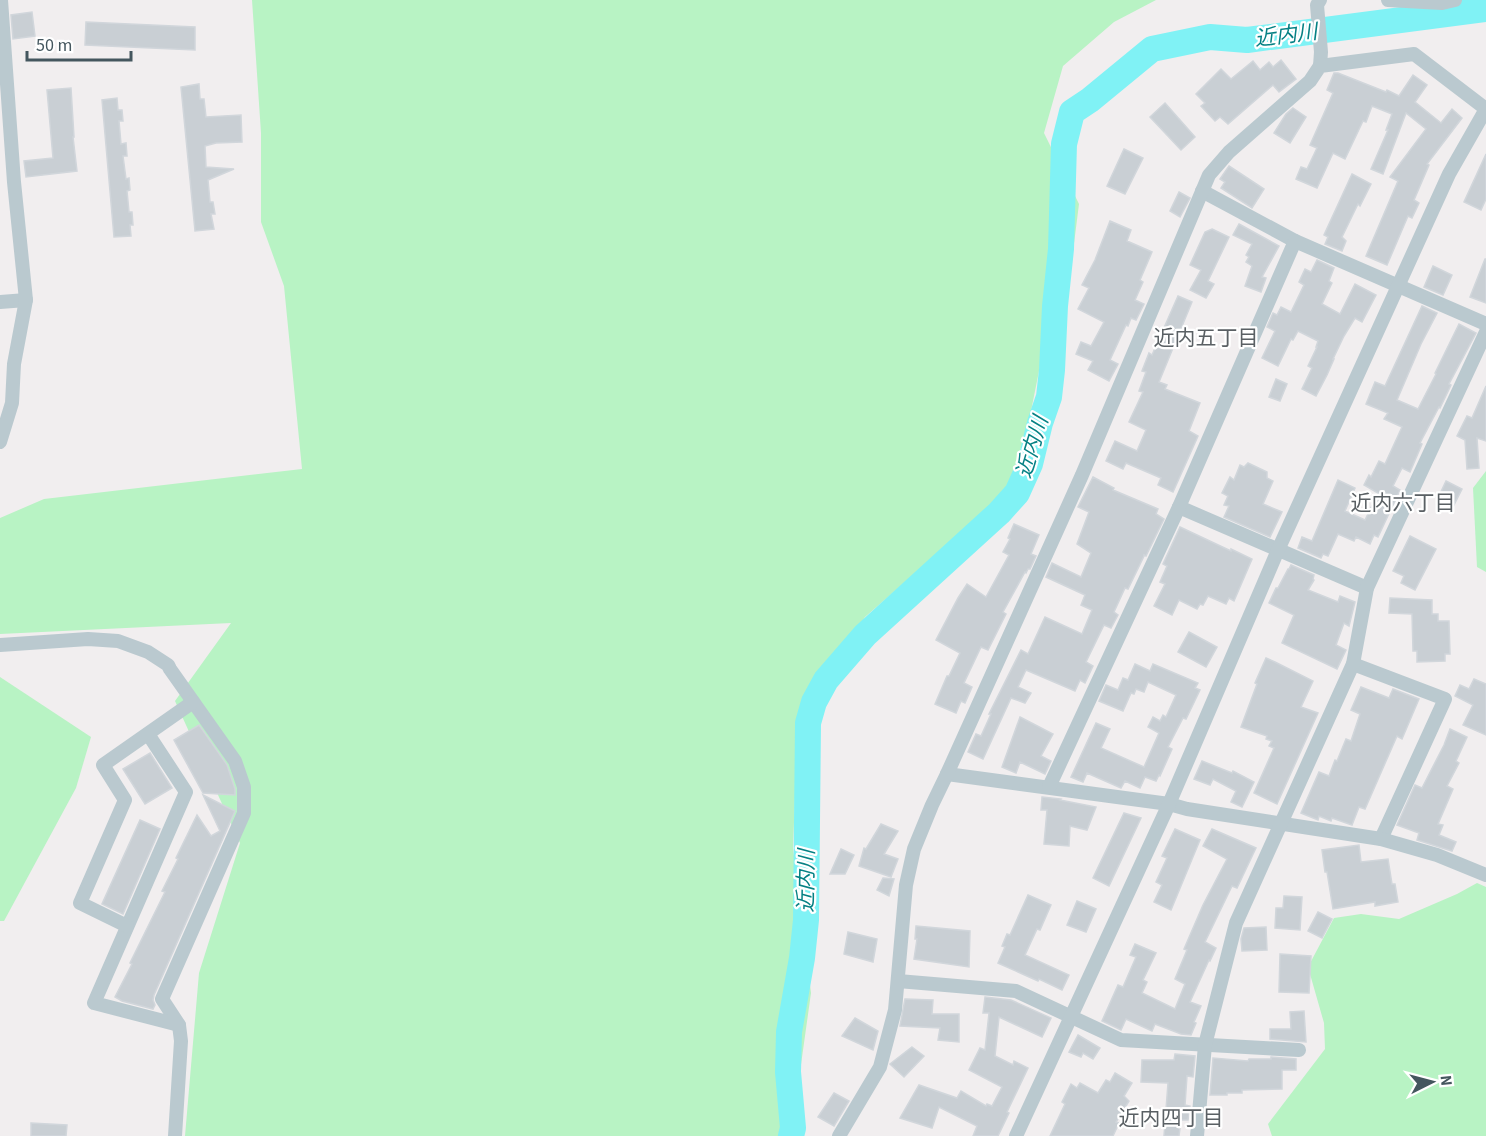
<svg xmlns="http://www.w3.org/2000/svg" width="1486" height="1136" font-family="'Source Sans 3','Noto Sans JP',sans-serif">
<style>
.green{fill:#b8f3c4}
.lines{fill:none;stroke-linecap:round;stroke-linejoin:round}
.river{stroke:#80f2f5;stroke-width:26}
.building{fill:#c9cfd4;stroke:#d1d6db;stroke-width:1.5}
.minor{stroke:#bac9cf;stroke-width:14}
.labels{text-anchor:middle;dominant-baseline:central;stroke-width:4.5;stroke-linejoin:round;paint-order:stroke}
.water-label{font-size:21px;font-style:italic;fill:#058184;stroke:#fff}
.neighbourhood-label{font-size:21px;fill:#5a6064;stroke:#fff}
</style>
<rect width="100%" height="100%" fill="#f1eeef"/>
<g class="green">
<polygon points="252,0 1156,0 1114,22 1063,66 1044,133 1079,204 1067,299 1042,356 1028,426 1007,490 969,526 865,617 798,722 793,848 811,993 791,1136 185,1136 199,973 240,843 175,701 231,623 0,634 0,518 44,499 302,469 284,286 261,222 261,133"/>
<polygon points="1486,471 1486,572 1477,567 1473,488"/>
<polygon points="0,677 91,737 76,788 4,921 0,921"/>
<polygon points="1477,883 1486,887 1486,1136 1272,1136 1268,1124 1325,1049 1324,1023 1308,967 1334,918 1361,914 1399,919 1457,894"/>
</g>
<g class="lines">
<polyline class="river" points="791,1136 793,1128 788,1072 789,1032 802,958 806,920 808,723 814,702 826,680 865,635 999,513 1017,493 1030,464 1040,423 1049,397 1052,370 1055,306 1061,249 1064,144 1072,112 1090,100 1152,49 1210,37 1247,40 1486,9"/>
</g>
<g class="building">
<polygon points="32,12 35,36 13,39 11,15"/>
<polygon points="86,22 195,27 195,50 85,45"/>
<polygon points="1281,60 1296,79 1279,92 1273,85 1228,124 1220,117 1215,121 1201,106 1205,103 1196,94 1221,69 1231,79 1253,61 1260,70 1269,62 1273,67"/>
<polygon points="1334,73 1338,73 1386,92 1387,90 1399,96 1413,75 1427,85 1415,102 1441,123 1452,109 1462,118 1427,164 1429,165 1414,200 1419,203 1412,218 1408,216 1387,265 1366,256 1398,181 1390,177 1426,129 1406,113 1383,174 1371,169 1388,130 1386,130 1392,114 1372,106 1366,122 1363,121 1345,159 1333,153 1317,188 1296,179 1301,167 1307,169 1317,148 1310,145 1333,93 1327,90"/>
<polygon points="199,84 200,99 204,99 206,117 241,115 242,142 216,143 205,146 206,167 234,169 208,180 210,202 213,202 215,214 211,214 214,229 195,231 181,87"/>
<polygon points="71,88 74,137 73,137 77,171 26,177 24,161 53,158 47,90"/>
<polygon points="117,98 118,110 122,110 123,121 119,121 121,144 126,143 127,156 123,156 126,179 129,178 130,190 127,191 129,212 132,212 133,225 130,225 131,236 114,237 102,100"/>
<polygon points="1165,103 1195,137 1181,150 1150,117"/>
<polygon points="1293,108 1306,117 1290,143 1274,133 1286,114"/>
<polygon points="1124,149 1143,158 1125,194 1107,186"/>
<polygon points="1486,154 1486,199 1481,210 1464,202"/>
<polygon points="1229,166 1264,189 1252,208 1221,188 1225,182 1220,179"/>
<polygon points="1352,174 1371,184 1360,206 1358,204 1342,237 1346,241 1342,251 1325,244 1328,237 1324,235"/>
<polygon points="1179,192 1190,198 1180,217 1170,211"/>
<polygon points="1110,221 1131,230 1127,241 1152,252 1140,280 1143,282 1135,300 1144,304 1136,320 1131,318 1128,326 1126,325 1110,360 1118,364 1109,381 1088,370 1093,361 1076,354 1081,342 1091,346 1104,322 1078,309 1089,288 1082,285 1095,260"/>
<polygon points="1239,224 1279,246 1262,277 1266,278 1261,292 1245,286 1252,266 1246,262 1249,257 1246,255 1252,244 1233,235"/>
<polygon points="1212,229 1229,237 1208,281 1214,284 1206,298 1190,290 1201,270 1190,265 1205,232"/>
<polygon points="1485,259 1486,259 1486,303 1470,297"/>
<polygon points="1317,260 1334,268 1329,281 1332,283 1322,304 1340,314 1355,284 1376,295 1362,322 1355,318 1344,336 1333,359 1334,359 1327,375 1316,396 1302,389 1312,368 1308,366 1317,347 1316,347 1318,341 1298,331 1293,340 1291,339 1278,366 1262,358 1275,331 1267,327 1273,313 1277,315 1281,307 1291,312 1304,285 1299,282 1305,269 1311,272"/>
<polygon points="1433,266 1452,275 1443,295 1424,287"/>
<polygon points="1178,296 1192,302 1159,382 1167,385 1165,389 1200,403 1189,431 1198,436 1173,492 1158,485 1161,478 1126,463 1123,469 1106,461 1115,441 1137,451 1146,430 1129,422 1143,392 1139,391 1146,372 1142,371 1149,353 1152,355"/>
<polygon points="1422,306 1437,313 1421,344 1397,400 1418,409 1436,374 1435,373 1459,324 1476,333 1449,384 1451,385 1440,408 1439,407 1420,443 1422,444 1410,472 1402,468 1393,486 1400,490 1378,537 1374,535 1370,544 1356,537 1354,541 1338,534 1328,556 1323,554 1321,558 1298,548 1302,537 1312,541 1338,480 1355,488 1345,511 1365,520 1378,493 1364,485 1369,475 1371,477 1379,461 1385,464 1402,427 1384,419 1388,413 1366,404 1375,382 1385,386"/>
<polygon points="1276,379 1287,384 1280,401 1269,397"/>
<polygon points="1486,386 1486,441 1477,438 1479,468 1467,469 1465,440 1457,436 1467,416 1472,418"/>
<polygon points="1248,463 1267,472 1267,478 1273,481 1263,504 1282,512 1270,537 1224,517 1229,506 1224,505 1228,496 1222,493 1230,477 1234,480 1240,465 1244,467"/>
<polygon points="1093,477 1114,488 1113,490 1158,509 1156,514 1164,519 1146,556 1144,555 1144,556 1128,589 1125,588 1114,612 1118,615 1111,628 1104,625 1086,662 1093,666 1085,683 1080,680 1075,691 1026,670 1018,687 1031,693 1025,703 1011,698 983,759 968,752 976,734 981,736 991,714 989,714 1021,650 1028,654 1045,617 1082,634 1092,610 1081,605 1085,595 1046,577 1052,563 1081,577 1091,553 1077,544 1089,512 1078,507"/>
<polygon points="1446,481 1462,489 1453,507 1437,500"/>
<polygon points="1014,524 1039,535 1031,554 1036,556 1030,569 1028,569 1026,573 1025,572 1003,612 1006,614 988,650 981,647 964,683 972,687 965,703 961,701 956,713 935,704 947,676 949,676 960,653 936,640 958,598 967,584 986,597 1009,555 1003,552 1010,539 1008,538"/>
<polygon points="1180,527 1231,551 1231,549 1252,559 1234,601 1229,598 1226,604 1208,596 1203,605 1200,604 1197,609 1179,600 1172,615 1154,606 1165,584 1160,582 1167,566 1163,564"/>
<polygon points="1410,536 1436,549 1415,590 1401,583 1404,576 1393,571"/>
<polygon points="1291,565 1314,575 1313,579 1314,580 1308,590 1338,602 1340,596 1355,602 1349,626 1344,623 1336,645 1346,650 1337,669 1282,643 1294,615 1269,603 1276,588 1278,588 1288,569 1289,569"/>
<polygon points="1390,598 1432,600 1432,614 1438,614 1438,621 1449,621 1450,654 1445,654 1445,661 1417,662 1417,651 1413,651 1412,614 1389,613"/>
<polygon points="1189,632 1217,647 1206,667 1178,652"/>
<polygon points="1266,658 1275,662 1313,681 1301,707 1318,713 1277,804 1254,793 1274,748 1269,746 1272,741 1266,739 1267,736 1241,727 1257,684 1255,683"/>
<polygon points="1135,664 1150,671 1153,664 1198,683 1195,688 1200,690 1186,719 1183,718 1168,747 1172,749 1160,776 1159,775 1156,781 1145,777 1140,788 1125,781 1121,788 1087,773 1083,782 1071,777 1096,723 1110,729 1101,748 1144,767 1159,733 1148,727 1153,717 1160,721 1163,715 1166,717 1176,695 1148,682 1144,692 1136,689 1134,694 1131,693 1123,711 1099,701 1106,685 1118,690 1123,678 1128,680"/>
<polygon points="1474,679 1486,684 1486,735 1463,725 1473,705 1455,696 1460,685 1469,689"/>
<polygon points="1361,687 1389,698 1393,689 1419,699 1402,739 1397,736 1365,809 1359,807 1352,825 1332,818 1331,821 1319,816 1318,820 1301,813 1319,772 1329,776 1335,760 1337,761 1346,739 1351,741 1360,714 1351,710"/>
<polygon points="1020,717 1053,734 1041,756 1051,761 1045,774 1020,762 1016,773 1002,767"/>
<polygon points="199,725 227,765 235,789 235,795 203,793 174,740"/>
<polygon points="1450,729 1467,737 1456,761 1459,763 1447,786 1453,789 1438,824 1443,825 1439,835 1456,842 1452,851 1417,840 1419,833 1397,825 1415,785 1422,788 1444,745"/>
<polygon points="150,753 172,788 145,804 123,769"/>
<polygon points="1202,761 1232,773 1233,771 1254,782 1242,807 1231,802 1236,791 1213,779 1210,785 1194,779"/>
<polygon points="203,795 235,811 154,995 153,1000 155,1005 153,1009 122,1001 115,997 132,964 130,963 165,892 162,891 178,859 176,858 197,815 211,836 220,831"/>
<polygon points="1042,797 1061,799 1060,800 1096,807 1087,830 1070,826 1069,846 1044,844 1047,810 1041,810"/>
<polygon points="1124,813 1141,818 1109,886 1093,878"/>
<polygon points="140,820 160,829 123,914 102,904"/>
<polygon points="881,824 898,831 884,854 898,859 891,877 859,866 864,848 866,849"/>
<polygon points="1175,829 1200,840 1171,910 1154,902 1162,885 1156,882 1167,858 1162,856"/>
<polygon points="1212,829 1256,848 1237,888 1232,886 1205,942 1216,948 1210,961 1209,960 1190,1002 1201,1006 1194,1022 1196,1023 1191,1035 1181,1034 1155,1024 1152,1031 1126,1019 1121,1030 1102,1021 1118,985 1123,987 1136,957 1130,955 1135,944 1156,953 1143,980 1147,982 1142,993 1175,1009 1185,984 1175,979 1187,950 1184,949 1203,905 1227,859 1203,846"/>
<polygon points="1359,845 1361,862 1388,859 1392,884 1395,884 1398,902 1375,906 1375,902 1333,909 1327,872 1325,872 1322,850"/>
<polygon points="841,849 854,855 845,874 830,874"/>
<polygon points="883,878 894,879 889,896 877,890"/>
<polygon points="1028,895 1051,905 1040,930 1037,929 1025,955 1069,975 1062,990 1039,979 1038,981 998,963 1005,947 1002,946 1007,934 1010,935"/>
<polygon points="1284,896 1302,897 1300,930 1275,928 1276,908 1283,908"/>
<polygon points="1077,901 1096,909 1086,932 1067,925"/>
<polygon points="1318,912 1332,919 1322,938 1308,931"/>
<polygon points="916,926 970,931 969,967 914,959 917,939 915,939"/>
<polygon points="1266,927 1267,950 1242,951 1241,939 1244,928"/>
<polygon points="848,932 877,939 873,962 844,954"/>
<polygon points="1280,954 1311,956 1309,993 1279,992"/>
<polygon points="985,997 1011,1000 1051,1018 1042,1037 999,1017 995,1056 1013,1065 1014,1061 1028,1068 1007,1112 1009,1113 998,1136 973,1136 977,1126 939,1107 932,1128 900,1118 919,1085 957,1098 961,1091 986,1106 987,1104 992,1106 1002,1087 969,1070 980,1048 985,1050 989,1013 983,1013"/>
<polygon points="905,999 933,1000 932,1014 959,1014 959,1042 938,1040 940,1028 900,1026"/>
<polygon points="1304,1011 1306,1042 1270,1039 1270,1029 1291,1029 1290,1012"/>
<polygon points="855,1018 878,1031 873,1050 842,1036"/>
<polygon points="1078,1035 1100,1048 1093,1059 1083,1053 1081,1057 1069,1052"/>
<polygon points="912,1047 924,1056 904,1077 890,1064"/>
<polygon points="1175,1054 1195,1056 1193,1077 1187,1076 1185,1105 1190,1106 1188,1120 1181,1120 1179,1136 1164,1136 1168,1083 1141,1082 1142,1060 1174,1060"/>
<polygon points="1271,1057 1296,1059 1296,1070 1282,1070 1282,1089 1242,1090 1242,1093 1227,1093 1227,1095 1210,1095 1213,1058 1248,1061 1249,1059 1271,1059"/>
<polygon points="1115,1073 1132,1083 1124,1096 1129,1101 1116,1122 1119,1123 1113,1136 1050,1136 1065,1104 1062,1102 1071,1084 1077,1088 1080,1083 1098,1093 1106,1080 1110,1082"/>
<polygon points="834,1093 849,1101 834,1126 818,1117"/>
<polygon points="31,1123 67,1125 66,1136 31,1136"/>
</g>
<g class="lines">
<g class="minor">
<polyline points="1320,0 1317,5 1321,52 1320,66"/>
<polyline points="1388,0 1442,3 1455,0"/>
<polyline points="1202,191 1295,241"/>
<polyline points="0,302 26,300"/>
<polyline points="0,442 12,403 14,364 26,300 14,182 1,0"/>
<polyline points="1179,507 1367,588"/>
<polyline points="0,645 88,639 118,641 148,652 168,665 170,669 235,761 244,787 244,813 162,999 179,1025 181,1041 175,1136"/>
<polyline points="1353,664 1445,699 1381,839"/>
<polyline points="148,734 186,792 94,1003 179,1025"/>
<polyline points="947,774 1169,804 1187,809 1381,839 1437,855 1486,875"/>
<polyline points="1049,787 1179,507 1295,241 1486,324"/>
<polyline points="127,926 80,903 125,800 103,765 193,702"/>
<polyline points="898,981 1016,991 1121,1040 1299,1050"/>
<polyline points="839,1136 880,1067 895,1010 906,885 914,849 932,805 947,774 1082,475 1209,175 1229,152 1310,81 1320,66 1414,54 1486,109"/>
<polyline points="1016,1136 1169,804 1278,550 1449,174 1486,109"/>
<polyline points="1197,1136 1205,1045 1236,923 1353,664 1367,588 1486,332"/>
</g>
</g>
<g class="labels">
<g class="water-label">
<text transform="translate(1286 35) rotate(-7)">近内川</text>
<text transform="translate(1032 447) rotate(-73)">近内川</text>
<text transform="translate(806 881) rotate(-89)">近内川</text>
</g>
<g class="neighbourhood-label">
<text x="1206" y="338">近内五丁目</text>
<text x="1403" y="503">近内六丁目</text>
<text x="1171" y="1118">近内四丁目</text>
</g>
</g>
<g transform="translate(1432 1082) rotate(84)" stroke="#ffffff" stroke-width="4.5" paint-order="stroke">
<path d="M0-4.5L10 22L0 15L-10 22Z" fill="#44565e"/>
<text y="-9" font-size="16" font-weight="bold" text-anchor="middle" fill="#44565e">N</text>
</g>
<path d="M27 51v9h104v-9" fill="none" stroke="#44565e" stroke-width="3"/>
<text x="36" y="51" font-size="18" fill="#44565e" stroke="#ffffff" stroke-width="4.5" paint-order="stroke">50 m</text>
</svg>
